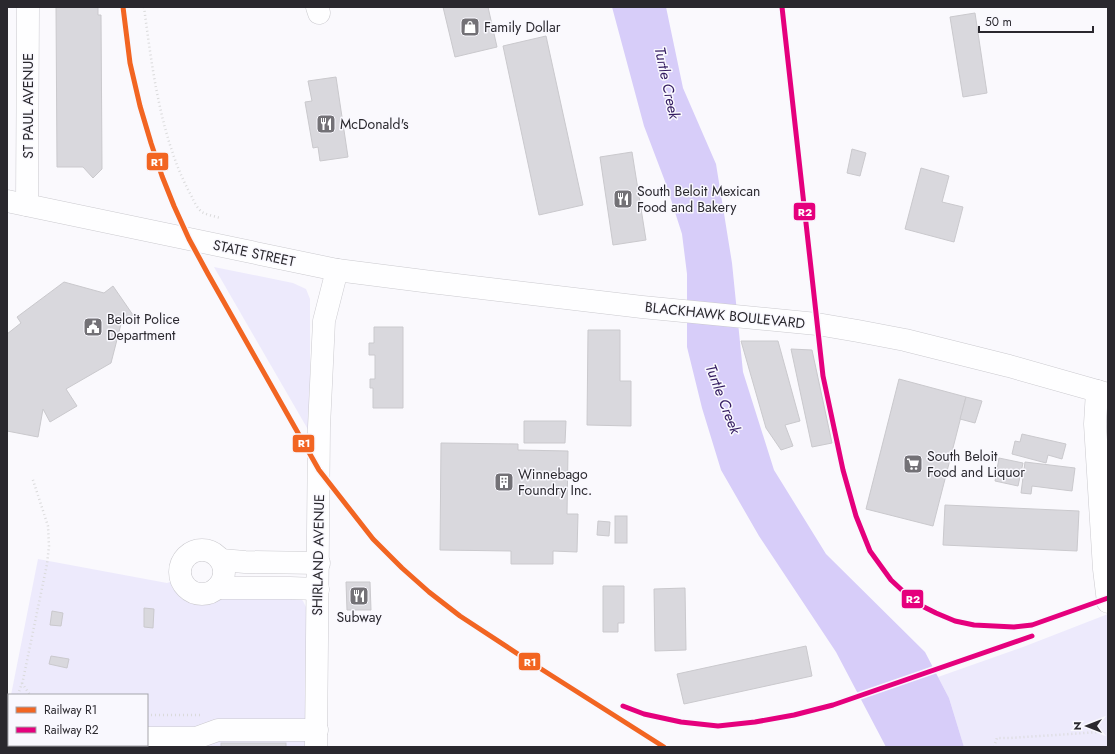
<svg xmlns="http://www.w3.org/2000/svg" width="1115" height="754" font-family="Jost,sans-serif">
<style>
.green{fill:#edeafc}
.water{fill:#d7cdf9}
.building{fill:#d9d8dd;stroke:#cac9cd}
.lines{fill:none;stroke-linecap:round;stroke-linejoin:round}
.minor-casing{stroke:#cbcacf;stroke-width:23}
.major-casing{stroke:#cbcacf;stroke-width:23}
.path{stroke:#dadadb;stroke-width:2.5;stroke-dasharray:1 3;stroke-linecap:butt}
.minor{stroke:#fefeff;stroke-width:22}
.major{stroke:#fefeff;stroke-width:22}
.rail-1-casing{stroke:#f9f8fe;stroke-width:8}
.rail-2-casing{stroke:#f9f8fe;stroke-width:8}
.rail-1{stroke:#f26522;stroke-width:5}
.rail-2{stroke:#e5007d;stroke-width:5}
.labels{text-anchor:middle;dominant-baseline:central;stroke-width:3;stroke-linejoin:round;paint-order:stroke}
.poi-label{font-size:14px;fill:#2a282e;stroke:#f9f8fe;text-anchor:start}
.street-label{font-size:14px;fill:#2a282e;stroke:#f9f8fe}
.water-label{font-size:15px;font-style:italic;fill:#331b60;stroke:#f9f8fe}
.line-badge{stroke:#f9f8fe;stroke-width:1.5}
.badge-label{font-size:11px;text-anchor:middle;font-weight:bold;fill:#fff}
</style>
<rect width="100%" height="100%" fill="#faf9fd"/>
<g class="green">
<polygon points="214,267 293,283 306,289 310,299 310,433"/>
<polygon points="38,559 167,583 173,581 176,587 182,595 188,600 198,603 211,602 225,596 299,597 303,601 306,607 306,747 7,747 7,696 9,696 9,745 147,745 147,695 11,695"/>
<polygon points="1108,614 1108,747 964,747 949,698 938,677 1023,647"/>
</g>
<polygon class="water" points="612,7 666,7 683,88 716,164 732,263 743,372 774,470 826,554 925,652 949,698 964,747 886,747 836,652 759,536 721,470 702,408 687,347 687,274 682,234 666,184 644,126"/>
<g class="building">
<polygon points="56,7 98,7 98,15 101,15 102,169 93,178 83,167 57,167"/>
<polygon points="443,7 488,7 497,47 455,57"/>
<polygon points="975,13 987,93 963,97 950,17"/>
<polygon points="546,36 583,205 539,215 503,46"/>
<polygon points="336,77 348,157 320,161 318,147 313,148 305,102 312,101 308,81"/>
<polygon points="852,149 866,153 860,176 847,173"/>
<polygon points="632,152 646,240 613,245 600,157"/>
<polygon points="921,168 949,176 942,202 963,207 954,242 905,229"/>
<polygon points="64,282 104,293 113,286 133,315 121,324 111,363 66,389 77,406 50,422 43,409 38,437 7,431 7,334 21,323 17,317"/>
<polygon points="374,327 403,327 403,408 373,408 373,388 370,388 370,379 375,379 375,355 369,355 369,343 374,343"/>
<polygon points="588,330 620,330 620,381 631,381 631,426 587,425"/>
<polygon points="741,341 778,341 800,421 785,425 793,446 781,450 766,428"/>
<polygon points="791,349 812,350 832,443 812,447"/>
<polygon points="899,379 966,397 933,526 866,509"/>
<polygon points="966,397 982,401 975,423 960,419"/>
<polygon points="524,421 566,421 565,443 524,443"/>
<polygon points="1022,434 1066,444 1062,459 1048,455 1046,463 1012,454 1015,441 1020,442"/>
<polygon points="441,443 518,444 518,450 568,451 567,514 578,514 577,552 553,551 553,564 511,564 511,551 440,550"/>
<polygon points="999,458 1023,463 1018,486 995,481"/>
<polygon points="1025,462 1075,468 1072,491 1032,486 1031,494 1021,493"/>
<polygon points="945,505 1079,511 1077,551 943,545"/>
<rect x="615" y="516" width="12" height="27"/>
<polygon points="598,521 610,522 609,536 597,535"/>
<polygon points="346,582 370,582 371,610 347,610"/>
<polygon points="603,586 624,586 624,623 618,623 618,632 603,632"/>
<polygon points="685,588 686,650 655,651 654,589"/>
<polygon points="144,608 154,609 153,628 144,627"/>
<polygon points="52,611 63,613 61,626 50,625"/>
<polygon points="806,646 812,676 684,704 677,674"/>
<polygon points="51,656 69,659 67,668 49,664"/>
<rect x="221" y="743" width="65" height="4"/>
</g>
<g class="lines">
<defs>
<g id="minor">
<polyline points="317,7 319,13"/>
<polyline points="27,205 28,7"/>
<polyline points="1097,391 1095,424 1104,569 1108,602"/>
<circle cx="202" cy="572" r="22"/>
<polyline points="221,560 245,562 319,563"/>
<polyline points="217,588 290,588 318,589"/>
<polyline points="7,736 9,736"/>
<polyline points="147,738 196,738 218,730 317,730"/>
<polyline points="316,747 319,427 324,321 337,270"/>
</g>
<polyline id="major" points="7,201 337,270 431,282 642,307 817,324 858,331 905,340 1009,366 1108,394"/>
</defs>
<use href="#minor" class="minor-casing"/>
<use href="#major" class="major-casing"/>
<g class="path">
<path d="M144,7C152,68 161,142 192,197C194,202 198,209 202,212C207,215 214,216 220,218"/>
<polyline points="22,683 30,695"/>
<polyline points="18,695 23,680 47,564 49,546 48,526 32,477"/>
<polyline points="7,708 9,708"/>
<polyline points="147,715 202,715"/>
<polyline points="994,747 997,738 1010,738 1100,732"/>
</g>
<use href="#minor" class="minor"/>
<use href="#major" class="major"/>
<defs>
<polyline id="rail-1" points="123,7 130,63 140,106 151,143 162,176 174,206 189,239 208,274 319,470 373,539 402,568 429,592 460,616 527,660 664,747"/>
<g id="rail-2">
<polyline points="782,7 823,376 843,470 856,516 870,551 891,580 905,593 922,606 936,613 955,621 974,625 1014,627 1032,625 1108,598"/>
<polyline points="623,706 644,714 681,722 718,726 755,722 794,715 833,705 1032,636"/>
</g>
</defs>
<use href="#rail-1" class="rail-1-casing"/>
<use href="#rail-2" class="rail-2-casing"/>
<use href="#rail-1" class="rail-1"/>
<use href="#rail-2" class="rail-2"/>
</g>
<defs>
<symbol id="shop-square" viewBox="-11 -11 22 22"><rect x="-9" y="-9" width="18" height="18" rx="4" fill="#737176" stroke="#f9f8fe"/><path d="M-5-2.5h2.3a2.7 3.5 0 0 1 5.4 0H5L5.5 6h-11ZM-1.5-2.5h3a1.5 2.3 0 0 0-3 0Z" fill="#fff"/></symbol>
<symbol id="restaurant-square" viewBox="-11 -11 22 22"><rect x="-9" y="-9" width="18" height="18" rx="4" fill="#737176" stroke="#f9f8fe"/><path d="M-5-6h1v4h1v-4h1v4h1v-4h1v5L-1.5 .5V6h-2V.5L-5-1ZM5-6V6H3V1.5H1.5Q1.5-4 5-6Z" fill="#fff"/></symbol>
<symbol id="civic-square" viewBox="-11 -11 22 22"><rect x="-9" y="-9" width="18" height="18" rx="4" fill="#737176" stroke="#f9f8fe"/><path d="M-.6-6.5H3V-4.5H.6V-3L4-1V1h2V6H-6V1h2V-1L-.6-3ZM-1.2 2.5V6h2.4V2.5Z" fill="#fff"/></symbol>
<symbol id="supermarket-square" viewBox="-11 -11 22 22"><rect x="-9" y="-9" width="18" height="18" rx="4" fill="#737176" stroke="#f9f8fe"/><path d="M-6-5.5h2.5l.6 2H6L4.5 2H-2.5L-4.4-4H-6ZM-1.5 3.2a1.3 1.3 0 1 0 .1 0ZM3 3.2a1.3 1.3 0 1 0 .1 0Z" fill="#fff"/></symbol>
<symbol id="building-square" viewBox="-11 -11 22 22"><rect x="-9" y="-9" width="18" height="18" rx="4" fill="#737176" stroke="#f9f8fe"/><path d="M-4-6H4V6H1V3H-1V6H-4ZM-2.5-4.3h1.7v1.8h-1.7ZM.8-4.3h1.7v1.8H.8ZM-2.5-1h1.7V.8h-1.7ZM.8-1h1.7V.8H.8Z" fill="#fff"/></symbol>
</defs>
<g fill-rule="evenodd">
<use href="#shop-square" x="459" y="16" width="22" height="22"/>
<use href="#restaurant-square" x="315" y="113" width="22" height="22"/>
<use href="#restaurant-square" x="612" y="188" width="22" height="22"/>
<use href="#civic-square" x="82" y="316" width="22" height="22"/>
<use href="#supermarket-square" x="902" y="453" width="22" height="22"/>
<use href="#building-square" x="493" y="471" width="22" height="22"/>
<use href="#restaurant-square" x="348" y="585" width="22" height="22"/>
</g>
<g class="labels">
<g class="poi-label">
<text x="484" y="27">Family Dollar</text>
<text x="340" y="124">McDonald's</text>
<text x="637" y="191">South Beloit Mexican<tspan x="637" dy="16">Food and Bakery</tspan></text>
<text x="107" y="319">Beloit Police<tspan x="107" dy="16">Department</tspan></text>
<text x="927" y="456">South Beloit<tspan x="927" dy="16">Food and Liquor</tspan></text>
<text x="518" y="474">Winnebago<tspan x="518" dy="16">Foundry Inc.</tspan></text>
<text x="359" y="617" text-anchor="middle">Subway</text>
</g>
<g class="street-label">
<text transform="translate(28 106) rotate(-90)">ST PAUL AVENUE</text>
<text transform="translate(254 253) rotate(12)">STATE STREET</text>
<text transform="translate(725 315) rotate(6)">BLACKHAWK BOULEVARD</text>
<text transform="translate(318 555) rotate(-89)">SHIRLAND AVENUE</text>
</g>
<g class="water-label">
<text transform="translate(667 83) rotate(78)">Turtle Creek</text>
<text transform="translate(723 399) rotate(69)">Turtle Creek</text>
</g>
</g>
<g class="line-badge">
<rect x="146" y="152" width="23" height="19" rx="4" fill="#f26522"/>
<rect x="793" y="202" width="23" height="19" rx="4" fill="#e5007d"/>
<rect x="292" y="434" width="23" height="19" rx="4" fill="#f26522"/>
<rect x="901" y="589" width="23" height="20" rx="4" fill="#e5007d"/>
<rect x="518" y="652" width="23" height="19" rx="4" fill="#f26522"/>
</g>
<g class="badge-label">
<text x="157" y="166">R1</text>
<text x="805" y="216">R2</text>
<text x="304" y="447">R1</text>
<text x="913" y="603">R2</text>
<text x="530" y="666">R1</text>
</g>
<rect width="1115" height="754" fill="none" stroke="#2a282e" stroke-width="16"/>
<rect x="8" y="694" width="140" height="52" fill="#f9f8fe" stroke="#a6a5ab"/>
<rect x="16" y="707" width="20" height="6" fill="#f26522" stroke="#a6a5ab"/>
<text x="44" y="714" font-size="12" fill="#2a282e">Railway R1</text>
<rect x="16" y="727" width="20" height="6" fill="#e5007d" stroke="#a6a5ab"/>
<text x="44" y="734" font-size="12" fill="#2a282e">Railway R2</text>
<g transform="translate(1087 726) rotate(270)" stroke="#f9f8fe" stroke-width="3" paint-order="stroke">
<path d="M0-3L7 15L0 10L-7 15Z" fill="#2a282e"/>
<text y="-6" font-size="11" font-weight="bold" text-anchor="middle" fill="#2a282e">N</text>
</g>
<path d="M979 26v6h114v-6" fill="none" stroke="#2a282e" stroke-width="2"/>
<text x="985" y="26" font-size="12" fill="#2a282e" stroke="#f9f8fe" stroke-width="3" paint-order="stroke">50 m</text>
</svg>
